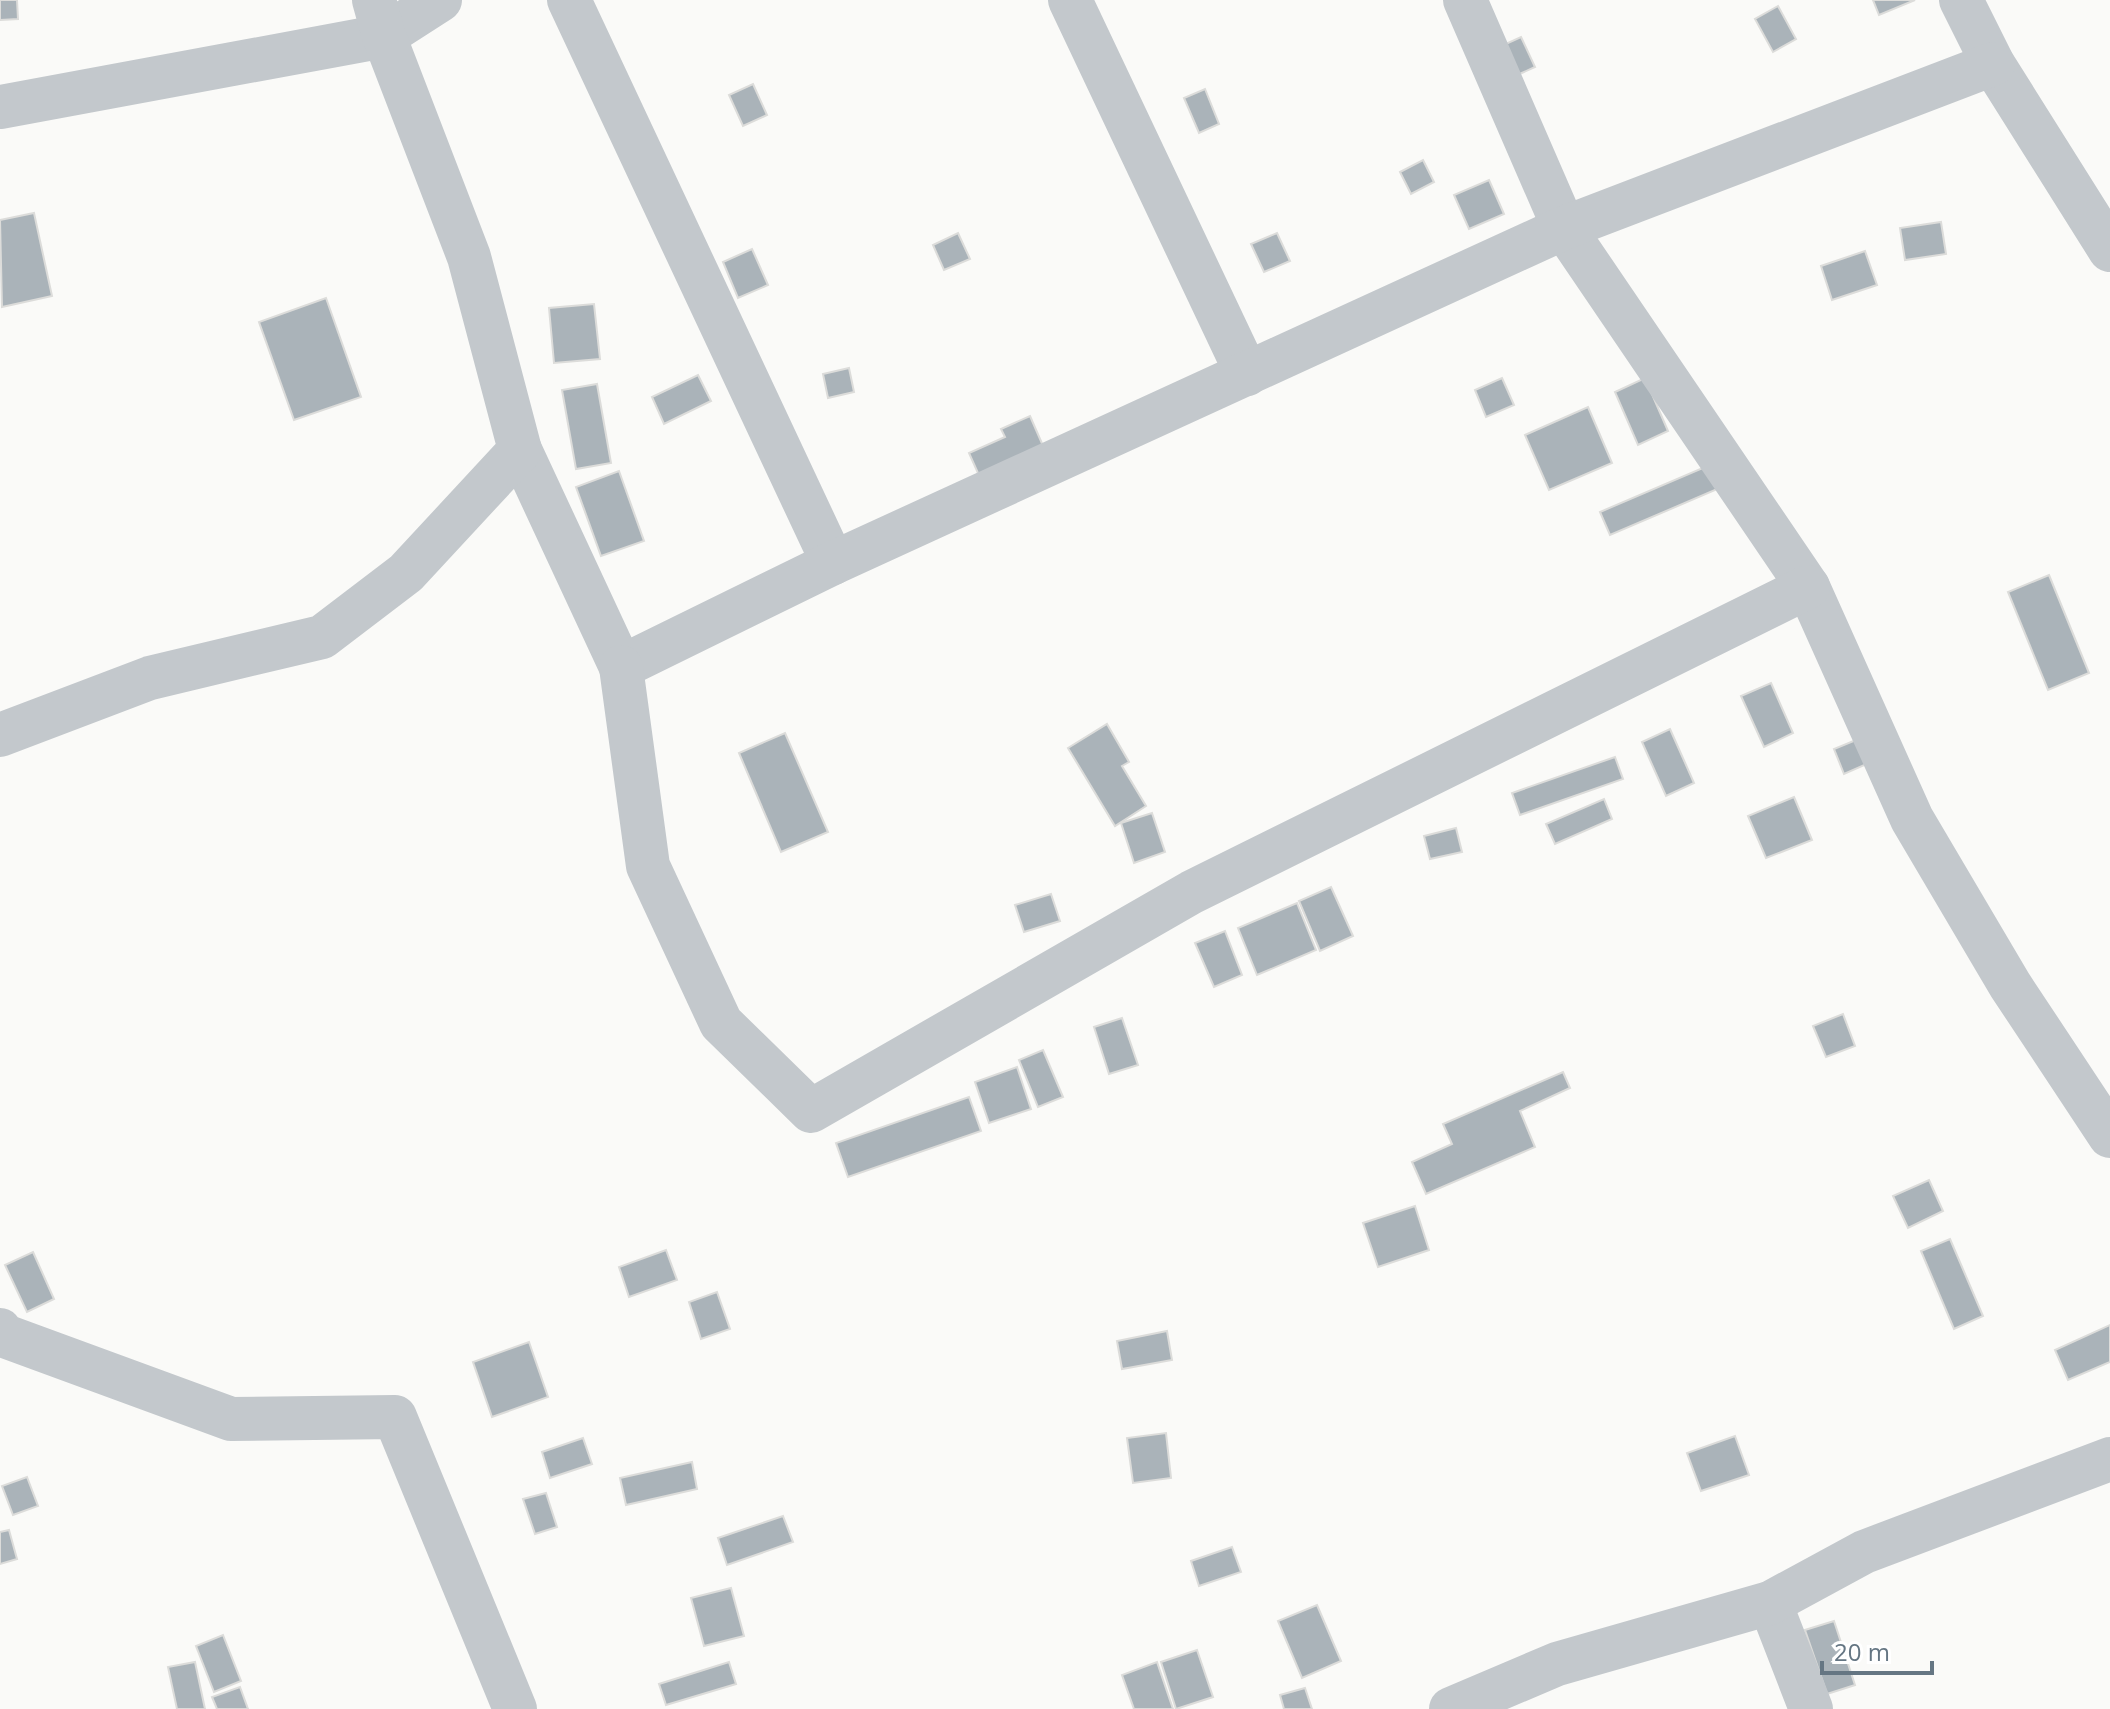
<svg xmlns="http://www.w3.org/2000/svg" width="2110" height="1709" font-family="'Open Sans',sans-serif">
<style>
.building{fill:#aab3b9;stroke:#dcdcda;stroke-width:2}
.lines{fill:none;stroke-linecap:round;stroke-linejoin:round}
.minor{stroke:#c3c8cc;stroke-width:44}
</style>
<rect width="100%" height="100%" fill="#fafaf8"/>
<g class="building">
<polygon points="0,0 17,0 18,19 0,20"/>
<polygon points="1873,0 1915,0 1879,15"/>
<polygon points="1778,6 1796,39 1773,52 1755,19"/>
<polygon points="1521,37 1535,67 1513,77 1499,47"/>
<polygon points="753,84 767,115 743,126 729,95"/>
<polygon points="1205,89 1219,124 1199,133 1184,98"/>
<polygon points="1423,160 1434,182 1411,194 1400,172"/>
<polygon points="1489,180 1504,214 1469,229 1454,195"/>
<polygon points="34,213 52,296 2,307 0,220"/>
<polygon points="1941,222 1946,254 1905,260 1900,228"/>
<polygon points="958,233 970,259 944,270 933,245"/>
<polygon points="1277,233 1290,261 1264,272 1251,244"/>
<polygon points="752,249 768,285 738,298 723,262"/>
<polygon points="1865,251 1877,285 1832,300 1821,266"/>
<polygon points="326,298 361,397 294,420 259,322"/>
<polygon points="594,304 600,359 554,363 549,308"/>
<polygon points="849,368 854,392 828,398 823,374"/>
<polygon points="698,375 711,401 664,424 652,397"/>
<polygon points="1502,378 1514,405 1486,417 1475,390"/>
<polygon points="1645,378 1668,431 1638,445 1615,392"/>
<polygon points="597,384 611,463 576,469 562,390"/>
<polygon points="1588,407 1612,463 1549,490 1525,435"/>
<polygon points="1030,416 1054,471 990,500 969,453 1005,437 1001,429"/>
<polygon points="1719,461 1729,484 1610,535 1600,512"/>
<polygon points="619,471 644,541 601,556 576,487"/>
<polygon points="2049,575 2089,673 2048,690 2008,592"/>
<polygon points="1771,683 1793,733 1764,747 1741,696"/>
<polygon points="1107,724 1129,762 1122,766 1146,806 1115,826 1068,748"/>
<polygon points="1670,729 1694,783 1666,796 1642,742"/>
<polygon points="785,733 828,832 781,852 739,753"/>
<polygon points="1868,735 1878,759 1844,774 1834,749"/>
<polygon points="1615,757 1623,779 1520,815 1512,793"/>
<polygon points="1794,797 1812,840 1766,858 1748,816"/>
<polygon points="1604,799 1612,819 1555,844 1546,824"/>
<polygon points="1152,813 1165,852 1134,863 1121,823"/>
<polygon points="1456,828 1462,852 1430,859 1424,836"/>
<polygon points="1331,887 1353,936 1320,951 1299,901"/>
<polygon points="1051,894 1060,921 1024,932 1015,905"/>
<polygon points="1297,903 1316,950 1257,975 1238,928"/>
<polygon points="1225,931 1242,975 1214,987 1195,943"/>
<polygon points="1843,1014 1855,1046 1826,1057 1813,1026"/>
<polygon points="1122,1018 1138,1065 1109,1074 1094,1027"/>
<polygon points="1043,1050 1063,1097 1038,1107 1019,1060"/>
<polygon points="1017,1067 1031,1109 989,1123 975,1082"/>
<polygon points="1563,1072 1570,1088 1520,1111 1535,1147 1426,1194 1412,1162 1452,1144 1443,1124"/>
<polygon points="969,1097 981,1131 848,1177 836,1143"/>
<polygon points="1929,1180 1943,1211 1908,1228 1893,1196"/>
<polygon points="1415,1206 1429,1250 1378,1267 1363,1223"/>
<polygon points="1950,1239 1983,1316 1954,1329 1921,1251"/>
<polygon points="666,1250 677,1280 629,1297 619,1267"/>
<polygon points="33,1252 54,1299 27,1312 5,1265"/>
<polygon points="717,1292 730,1329 701,1339 689,1302"/>
<polygon points="2110,1325 2110,1362 2068,1380 2055,1350"/>
<polygon points="1167,1331 1172,1360 1122,1369 1117,1341"/>
<polygon points="529,1342 548,1397 492,1417 473,1362"/>
<polygon points="1166,1433 1171,1478 1133,1483 1127,1438"/>
<polygon points="1735,1436 1749,1475 1701,1491 1687,1453"/>
<polygon points="583,1438 592,1464 550,1478 542,1452"/>
<polygon points="692,1462 697,1489 626,1505 620,1478"/>
<polygon points="27,1477 38,1506 13,1515 2,1486"/>
<polygon points="546,1493 557,1527 535,1534 523,1499"/>
<polygon points="783,1516 793,1542 727,1565 718,1538"/>
<polygon points="9,1530 17,1559 0,1564 0,1532"/>
<polygon points="1232,1547 1241,1572 1199,1586 1191,1561"/>
<polygon points="731,1588 744,1636 704,1646 691,1598"/>
<polygon points="1317,1605 1341,1661 1302,1678 1278,1621"/>
<polygon points="1834,1621 1855,1685 1827,1694 1805,1630"/>
<polygon points="223,1635 241,1681 214,1692 196,1646"/>
<polygon points="1197,1650 1213,1697 1176,1709 1161,1662"/>
<polygon points="195,1662 205,1709 177,1709 168,1667"/>
<polygon points="729,1662 736,1684 666,1705 659,1684"/>
<polygon points="1157,1662 1173,1709 1134,1709 1122,1675"/>
<polygon points="240,1687 248,1709 217,1709 212,1697"/>
<polygon points="1305,1688 1312,1709 1284,1709 1280,1695"/>
</g>
<g class="lines">
<g class="minor">
<polyline points="569,0 833,563"/>
<polyline points="1070,0 1247,374"/>
<polyline points="1465,0 1564,228 1808,587 1912,819 2010,985 2110,1136"/>
<polyline points="1961,0 1993,64 2110,250"/>
<polyline points="0,107 384,36 440,0"/>
<polyline points="520,450 621,667 833,563 1564,228 1993,64"/>
<polyline points="621,667 648,866 721,1023 811,1111 1192,892 1808,587"/>
<polyline points="0,735 150,678 322,637 406,573 520,450 469,257 384,36 374,0"/>
<polyline points="0,1330 2,1335 231,1419 395,1417 515,1709"/>
<polyline points="1770,1603 1811,1709"/>
<polyline points="1451,1709 1557,1664 1770,1603 1864,1552 2110,1459"/>
</g>
</g>
<path d="M1822 1661v12h110v-12" fill="none" stroke="#657683" stroke-width="4"/>
<text x="1834" y="1661" font-size="24" fill="#657683" stroke="#ffffff" stroke-width="6" paint-order="stroke">20 m</text>
</svg>
